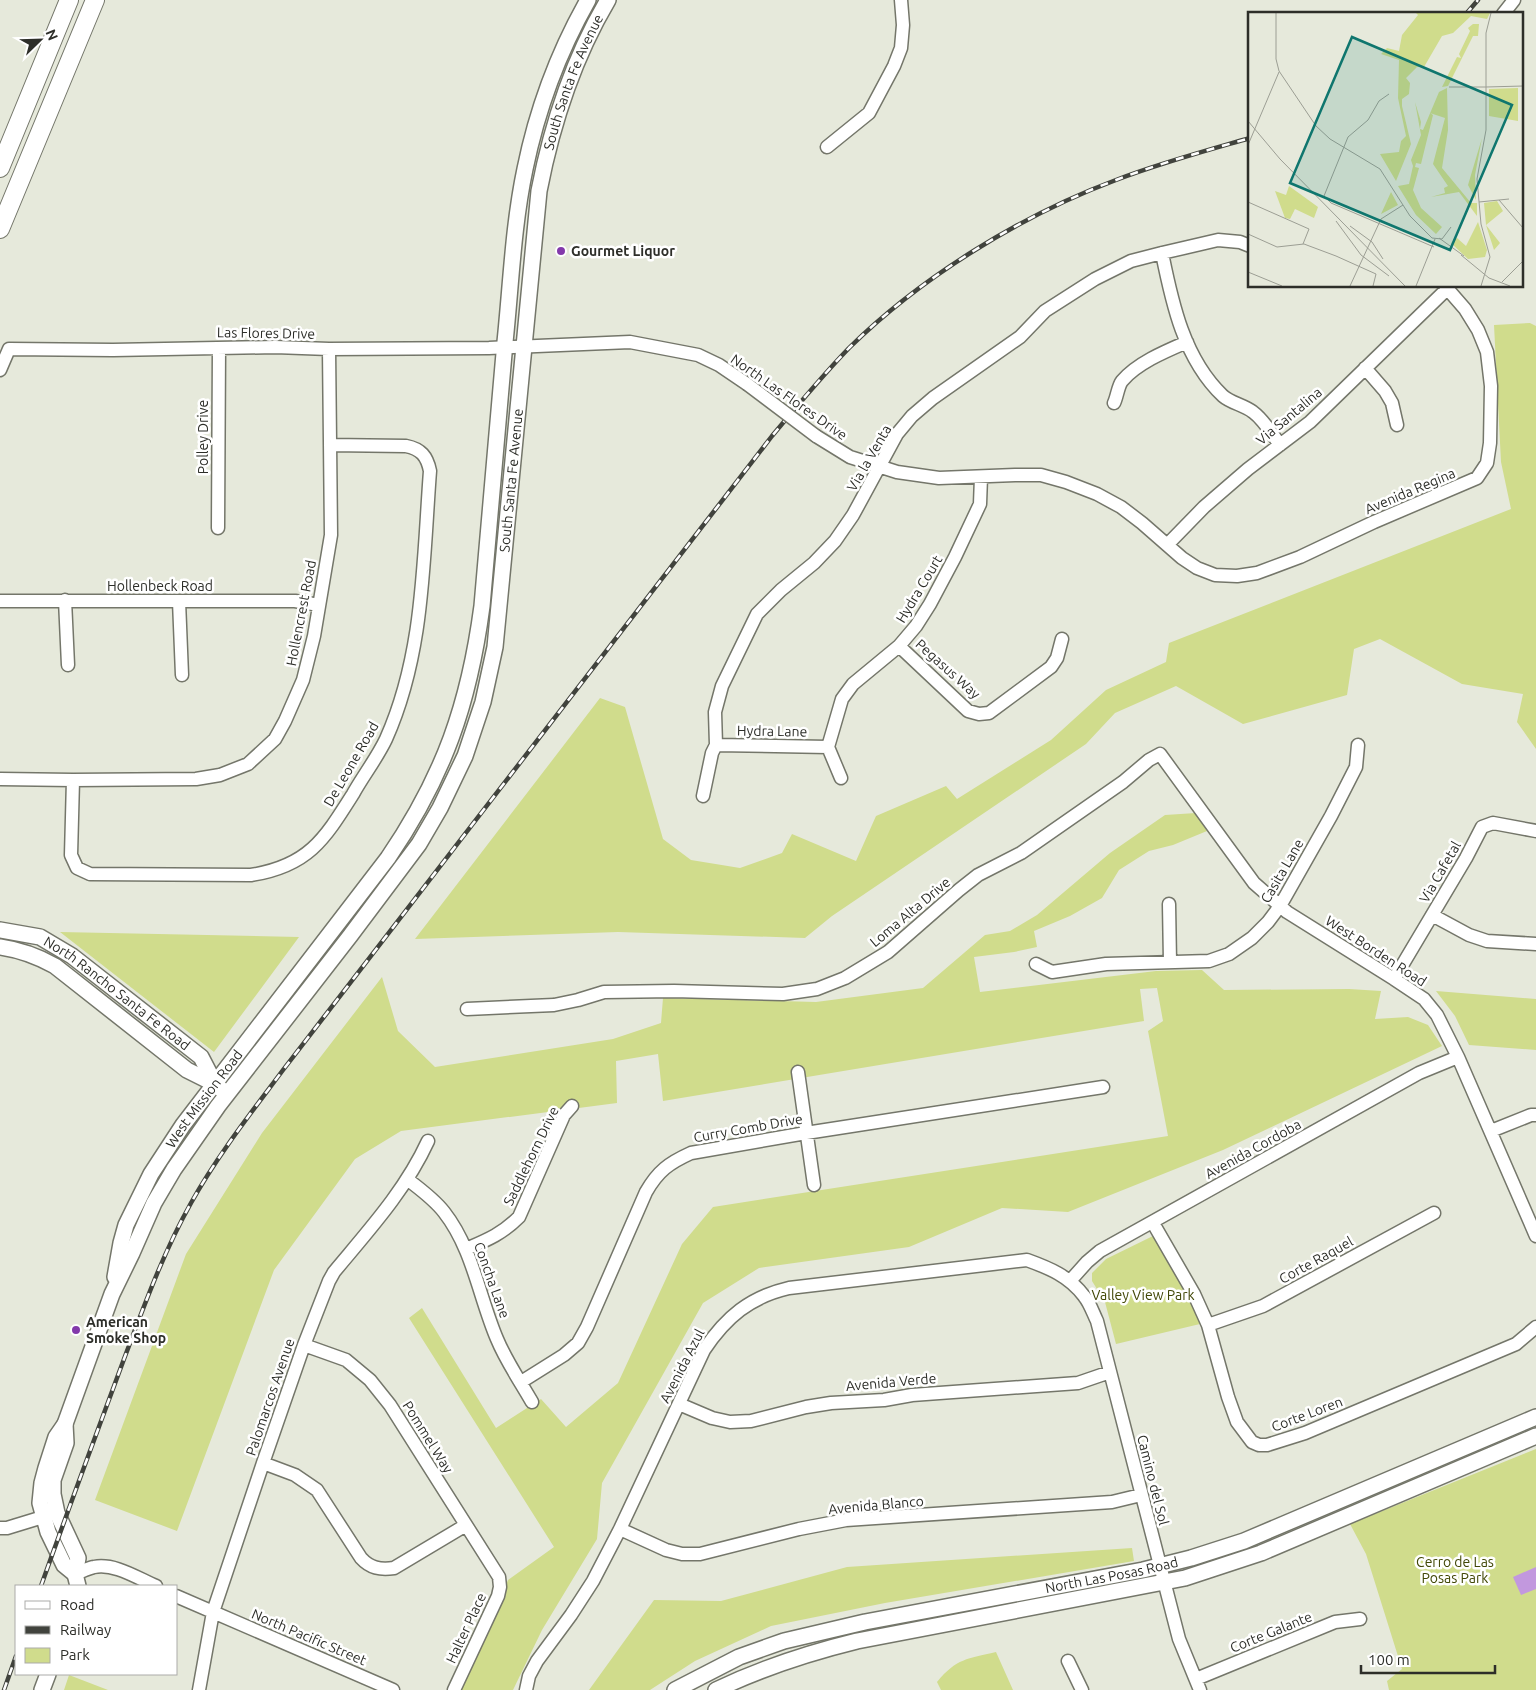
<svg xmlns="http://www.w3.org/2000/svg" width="1536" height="1690" font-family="Ubuntu,sans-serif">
<rect width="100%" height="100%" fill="#e6e9db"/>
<!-- green -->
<path fill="#d0dc8c" d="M1530 323 1536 326V749L1517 722 1523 694 1462 684 1380 639 1354 649 1347 695 1243 724 1176 686 1115 713 1086 744 832 916 805 938 618 932 415 939 600 698 625 707 663 839 691 860 740 868 782 853 792 834 856 861 876 816 946 786 957 799 1051 740 1106 690 1166 662 1169 643 1511 509 1501 462 1494 325Z
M1196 813 1207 831 1173 845 1149 851 1119 870 1102 898 1070 916 1034 931 1037 947 1014 952 974 957 980 992 1156 971 1202 970 1224 990 1349 989 1381 991 1375 1019 1408 1017 1428 1025 1442 1046 1223 1150 1068 1212 1002 1208 909 1247 759 1268 703 1303 602 1483 597 1539 542 1630 513 1690H459L508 1580 554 1547 409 1318 422 1308 496 1428 541 1399 566 1427 618 1383 682 1244 713 1207 1168 1136 1148 1031 1163 1021 1157 988 1140 989 1144 1021 663 1101 658 1054 616 1061 617 1103 401 1131 355 1159 274 1270 177 1531 95 1500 186 1254 262 1133 382 977 398 1031 435 1067 613 1039 661 1023 663 998 816 1002 923 988 985 935 1010 931 1037 915 1110 853 1165 815Z
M60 932 299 937 214 1052Z
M1436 991 1536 999V1050L1469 1045 1455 1016Z
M1155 1235 1196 1312 1200 1324 1116 1344 1105 1302 1092 1281V1273L1106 1259Z
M1536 1449V1690H1389L1387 1681 1402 1669 1366 1554 1350 1524Z
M1132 1548 1134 1561 885 1603 771 1626 695 1661 650 1690H589L654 1600 721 1601 847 1567Z
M996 1652 1013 1690H941L937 1682C957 1658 967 1659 996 1652Z
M69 1675 108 1690H64Z"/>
<!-- water -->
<path fill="#c298de" d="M1536 1567V1589L1521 1595 1513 1577Z"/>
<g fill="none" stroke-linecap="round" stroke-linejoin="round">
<defs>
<path id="minor" d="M1503 14 1514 0
M827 147 869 113 894 66 901 48 903 25 901 0
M1162 253C1172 303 1184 359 1223 396 1231 403 1244 405 1253 412 1264 420 1272 434 1280 445
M1365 368 1385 391 1392 403 1397 425
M0 370 9 349 113 350 275 347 329 349 489 348 630 342 698 355 719 365 747 384
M1114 403C1117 397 1118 386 1122 381 1137 363 1166 351 1187 342
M816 436 850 457 897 472 939 478 1015 475H1041L1066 482 1097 494 1121 507 1142 523 1182 558 1197 568 1215 575 1237 576 1257 573 1300 557 1374 522 1477 478 1487 463 1490 443 1491 386 1487 352 1478 330 1465 309 1445 286
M218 528 219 348
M1167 545 1204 507 1248 469 1310 422 1447 289
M65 600 68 665
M0 601H295L319 605
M179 601 182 675
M899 646 968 711 979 714 989 713 1051 667 1057 658 1062 639
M716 745 828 747
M841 778 828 747 842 699 853 684 899 646 916 626 930 604 955 557 980 504 981 477
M0 779 73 780 196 779 220 775 248 764 275 739 285 721 303 680 314 636 331 535 329 349
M73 780 71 855 77 868 90 874 251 875C308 866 324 840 353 794 363 776 377 758 386 739 424 654 423 562 430 471 427 456 421 449 406 446L330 445
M703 796 712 753 716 745 715 712 722 686 757 614 781 590 814 563 835 541 853 515 897 434 912 416 933 398 1020 337 1045 311 1095 279 1131 261 1162 253 1218 240 1240 242 1250 246
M1169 904 1170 962
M1432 915 1469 935 1487 941 1536 944
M1036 964 1052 972 1106 964 1209 961 1229 954 1252 938 1268 922 1280 906 1331 816 1356 767 1358 745
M1394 979 1466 858 1482 827 1493 823 1536 831
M467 1009 554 1005 578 1000 604 992 674 991 783 994 817 989 845 978 888 952 959 890 978 875 1021 853 1123 782 1149 760 1160 754 1254 883 1287 912 1394 979 1424 999 1437 1015 1458 1057 1536 1236
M798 1072 814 1185
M1491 1131 1531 1115H1536
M407 1179C420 1189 434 1199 444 1212 473 1249 479 1297 497 1339 506 1361 520 1381 532 1402
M1153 1223 1194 1294 1208 1325 1228 1397 1237 1422 1252 1442 1259 1445H1267L1305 1433 1516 1344 1536 1327
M466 1249C487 1240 502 1234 519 1217L564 1115 572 1106
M1070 1281 1087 1262 1100 1251 1419 1073 1458 1057
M1208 1325 1263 1306 1434 1213
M304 1345 346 1360 370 1380 390 1405 499 1577 500 1587 498 1596 454 1690
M521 1382 564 1355 578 1343 587 1327 646 1192C658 1171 669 1163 691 1153L806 1133 1103 1087
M679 1404 712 1418 730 1422 751 1421 806 1407 831 1403 884 1400 912 1395 1078 1383 1110 1372
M263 1463 295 1475 317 1490 361 1558C370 1568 380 1570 394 1568L466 1525
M0 1528H7L43 1517
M620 1529 666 1550 682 1554H700L799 1529 846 1520 1112 1502 1141 1495
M75 1574C81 1572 88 1568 94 1567 115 1563 137 1578 156 1586
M176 1596 393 1690
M1068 1661 1082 1690
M1196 1679 1335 1622 1360 1619
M199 1690 213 1612 263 1463 304 1345 329 1281 334 1272C368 1231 405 1191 428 1141
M526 1690 529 1676 537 1661 571 1615 593 1581 620 1529 704 1350C726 1317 750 1297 789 1288L1027 1260C1049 1268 1069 1276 1084 1296 1090 1303 1093 1313 1097 1321L1179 1639 1200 1690"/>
<g id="major">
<path id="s1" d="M0 930 40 937 72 956 201 1057 215 1084"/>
<path d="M0 947C21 950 37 956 55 966L187 1070 215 1084 222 1090"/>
<path id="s2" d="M115 1277 121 1243 126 1225 151 1174 183 1125 388 858C444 776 469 704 482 606 489 518 497 430 505 342 511 285 513 226 525 169 537 110 558 53 588 0"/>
<path d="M65 1424 66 1443 53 1480V1494L57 1513 78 1558 75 1574 78 1586"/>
<path id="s3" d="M75 1574 64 1565 48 1532 40 1503 42 1483 46 1468 56 1437 65 1424 112 1294 132 1253 154 1203 174 1169 218 1106 350 936 419 844 440 808 465 756 483 702 495 647 539 191C552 124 573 59 608 0"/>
<path d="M42 1690 48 1674"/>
<path id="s4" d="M675 1690 739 1657 784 1641 865 1622 1143 1570 1191 1558 1244 1541 1536 1417"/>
<path d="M716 1690C762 1668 808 1653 857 1641L1185 1578 1261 1553 1536 1436"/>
</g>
<path id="highway" d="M0 168 69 0
M0 229 95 0"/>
</defs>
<!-- minor casing -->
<use href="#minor" stroke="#74766a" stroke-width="15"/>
<!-- major casing -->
<use href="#major" stroke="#74766a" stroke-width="18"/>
<!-- highway casing -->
<use href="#highway" stroke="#74766a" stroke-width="20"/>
<!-- minor -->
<use href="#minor" stroke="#fff" stroke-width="12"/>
<!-- major -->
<use href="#major" stroke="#fff" stroke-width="15"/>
<!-- highway -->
<use href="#highway" stroke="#fff" stroke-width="18"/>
<defs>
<path id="rail" d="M1466 14 1478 0
M41 1586C68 1510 96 1435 124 1359 144 1306 163 1253 191 1203 217 1156 251 1113 283 1070L772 436C797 406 822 376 849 348 921 277 1022 215 1116 180 1160 163 1205 151 1250 138
M4 1690 16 1656"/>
</defs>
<!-- rail casing -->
<use href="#rail" stroke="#41433d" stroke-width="4.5"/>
<!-- rail -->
<use href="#rail" stroke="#fff" stroke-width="2.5" stroke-dasharray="8" stroke-linecap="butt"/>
<defs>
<path id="minor-bridge" d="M747 384 816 436"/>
</defs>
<!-- minor-bridge casing -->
<use href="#minor-bridge" stroke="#74766a" stroke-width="15" stroke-linecap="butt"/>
<!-- minor-bridge -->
<use href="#minor-bridge" stroke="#fff" stroke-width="12"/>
</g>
<!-- markers -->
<g fill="#8339ab" stroke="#fff" stroke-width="2">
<circle cx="561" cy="251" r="5"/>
<circle cx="76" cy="1330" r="5"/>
</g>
<g text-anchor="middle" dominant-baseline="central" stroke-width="5" stroke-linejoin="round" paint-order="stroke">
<!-- street labels -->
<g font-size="14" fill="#2d2e29" stroke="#fff">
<text stroke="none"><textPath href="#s3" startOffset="1635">South Santa Fe Avenue</textPath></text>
<text transform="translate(266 333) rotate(1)">Las Flores Drive</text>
<text transform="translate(789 397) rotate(35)">North Las Flores Drive</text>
<text transform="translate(1289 416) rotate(-40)">Via Santalina</text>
<text transform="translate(203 437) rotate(-90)">Polley Drive</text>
<text transform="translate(869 458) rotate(-60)">Via la Venta</text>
<text stroke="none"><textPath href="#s3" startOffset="1230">South Santa Fe Avenue</textPath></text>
<text transform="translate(1410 491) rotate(-23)">Avenida Regina</text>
<text x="160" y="586">Hollenbeck Road</text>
<text transform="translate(919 589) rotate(-59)">Hydra Court</text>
<text transform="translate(301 613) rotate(-79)">Hollencrest Road</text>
<text transform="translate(948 669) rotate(42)">Pegasus Way</text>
<text transform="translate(772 731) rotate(1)">Hydra Lane</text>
<text transform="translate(351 764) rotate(-60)">De Leone Road</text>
<text transform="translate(1282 871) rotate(-60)">Casita Lane</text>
<text transform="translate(1440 872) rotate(-60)">Via Cafetal</text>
<text transform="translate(910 912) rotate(-40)">Loma Alta Drive</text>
<text transform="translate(1376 951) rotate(33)">West Borden Road</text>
<text stroke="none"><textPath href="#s1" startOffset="136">North Rancho Santa Fe Road</textPath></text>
<text stroke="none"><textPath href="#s2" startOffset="202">West Mission Road</textPath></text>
<text transform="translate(748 1128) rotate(-10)">Curry Comb Drive</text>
<text transform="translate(1253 1149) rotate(-29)">Avenida Cordoba</text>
<text transform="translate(531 1156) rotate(-64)">Saddlehorn Drive</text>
<text transform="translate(1316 1260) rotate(-29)">Corte Raquel</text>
<text transform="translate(492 1280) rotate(70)">Concha Lane</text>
<text transform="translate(682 1366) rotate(-63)">Avenida Azul</text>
<text transform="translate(891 1382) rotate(-5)">Avenida Verde</text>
<text transform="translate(270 1397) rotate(-71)">Palomarcos Avenue</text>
<text transform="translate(1307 1414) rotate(-21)">Corte Loren</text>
<text transform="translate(428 1437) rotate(58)">Pommel Way</text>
<text transform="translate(1153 1480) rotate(76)">Camino del Sol</text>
<text transform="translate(876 1505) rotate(-5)">Avenida Blanco</text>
<text stroke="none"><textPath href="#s4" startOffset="454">North Las Posas Road</textPath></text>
<text transform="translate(466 1628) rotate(-65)">Halter Place</text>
<text transform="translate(1271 1632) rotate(-22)">Corte Galante</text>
<text transform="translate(309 1637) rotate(23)">North Pacific Street</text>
</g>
<!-- poi labels -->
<g font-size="14" font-weight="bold" fill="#2d2e29" stroke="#fff" text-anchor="start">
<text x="571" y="251">Gourmet Liquor</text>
<text x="86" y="1322">American<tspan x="86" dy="16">Smoke Shop</tspan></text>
</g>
<!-- park labels -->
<g font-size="14" fill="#414706" stroke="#fff">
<text x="1143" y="1295">Valley View Park</text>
<text x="1455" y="1562">Cerro de Las<tspan x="1455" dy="16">Posas Park</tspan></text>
</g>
</g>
<!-- overview -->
<g transform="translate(1248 12)">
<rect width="275" height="275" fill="#e6e9db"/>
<path d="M168 1H242L239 7 223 4 205 21 194 24 176 55H169L158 66 162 71 161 82 154 87V94L163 132 148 169 132 142 151 140 153 129 158 124 150 86 151 48 133 42 139 36 151 39 154 23 170 3ZM225 12H231L230 24H225L200 74 194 75 209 45 213 46 211 42 222 19 220 16ZM199 76 200 118 194 156 223 191H229V204L211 180 183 185 197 181 196 176 200 174 185 152 197 106 182 101 185 103 173 152 168 151 167 155 171 156 165 178 173 196 194 215 188 222 168 203 150 174 161 172 165 154 163 148 173 123 167 90 173 110 172 117 175 118 191 80ZM270 76V109L241 104V77ZM234 126 227 163 228 188 220 173ZM41 174 70 195 66 206 47 197 42 207 37 206 27 179 38 183ZM143 180 150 193 133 202ZM249 189 255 199 238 213 252 231 246 238 238 213 236 191ZM230 210 239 238 237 245 220 247 203 231 209 226 218 234Z" fill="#d0dc8c"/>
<path fill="none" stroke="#9c9e94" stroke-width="1" d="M28 1V47L31 59 68 114 82 127 132 157 162 204 184 226 194 227M201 75H238V21L243 1M141 82 131 89 120 108 100 125 76 184 83 191 186 235M0 109 32 147 157 274M0 133 31 60M251 188 275 216M0 190 61 217 55 232M231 190 261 187M88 209 113 243 141 264M102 214 124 230 135 247M0 222 29 235 56 232 88 244 128 262 125 274M191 226 216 244M194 227 203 215M213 243 241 266 262 274M0 260 34 274M254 270 275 249M102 274 133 207 155 193M168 274 187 227M233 274 242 245 233 212 229 167 238 118V75L275 74"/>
<path fill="#0f766e" fill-opacity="0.15" stroke="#0f766e" stroke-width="2.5" d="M104 25 264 93 202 238 42 171Z"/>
<rect width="275" height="275" fill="none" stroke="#2d2e29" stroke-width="2.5"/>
</g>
<!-- legend -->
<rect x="15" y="1585" width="162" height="90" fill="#ffffff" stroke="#ababa9"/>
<rect x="25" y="1601" width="25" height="8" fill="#ffffff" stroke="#ababa9"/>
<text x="60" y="1610" font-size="15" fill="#2d2e29">Road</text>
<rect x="25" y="1626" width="25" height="8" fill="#41433d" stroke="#ababa9"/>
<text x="60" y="1635" font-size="15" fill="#2d2e29">Railway</text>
<rect x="25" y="1648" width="25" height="15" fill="#d0dc8c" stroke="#ababa9"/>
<text x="60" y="1660" font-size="15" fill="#2d2e29">Park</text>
<!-- north arrow -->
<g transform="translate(40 40) rotate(67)" stroke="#ffffff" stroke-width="4" paint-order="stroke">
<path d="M0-4L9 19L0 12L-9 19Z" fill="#2d2e29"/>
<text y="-8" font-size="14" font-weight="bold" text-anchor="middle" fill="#2d2e29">N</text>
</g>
<!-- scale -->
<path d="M1361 1665v8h134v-8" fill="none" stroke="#2d2e29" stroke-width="2.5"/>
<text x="1368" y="1665" font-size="15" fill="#2d2e29" stroke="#ffffff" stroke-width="4" paint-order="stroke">100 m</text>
</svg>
